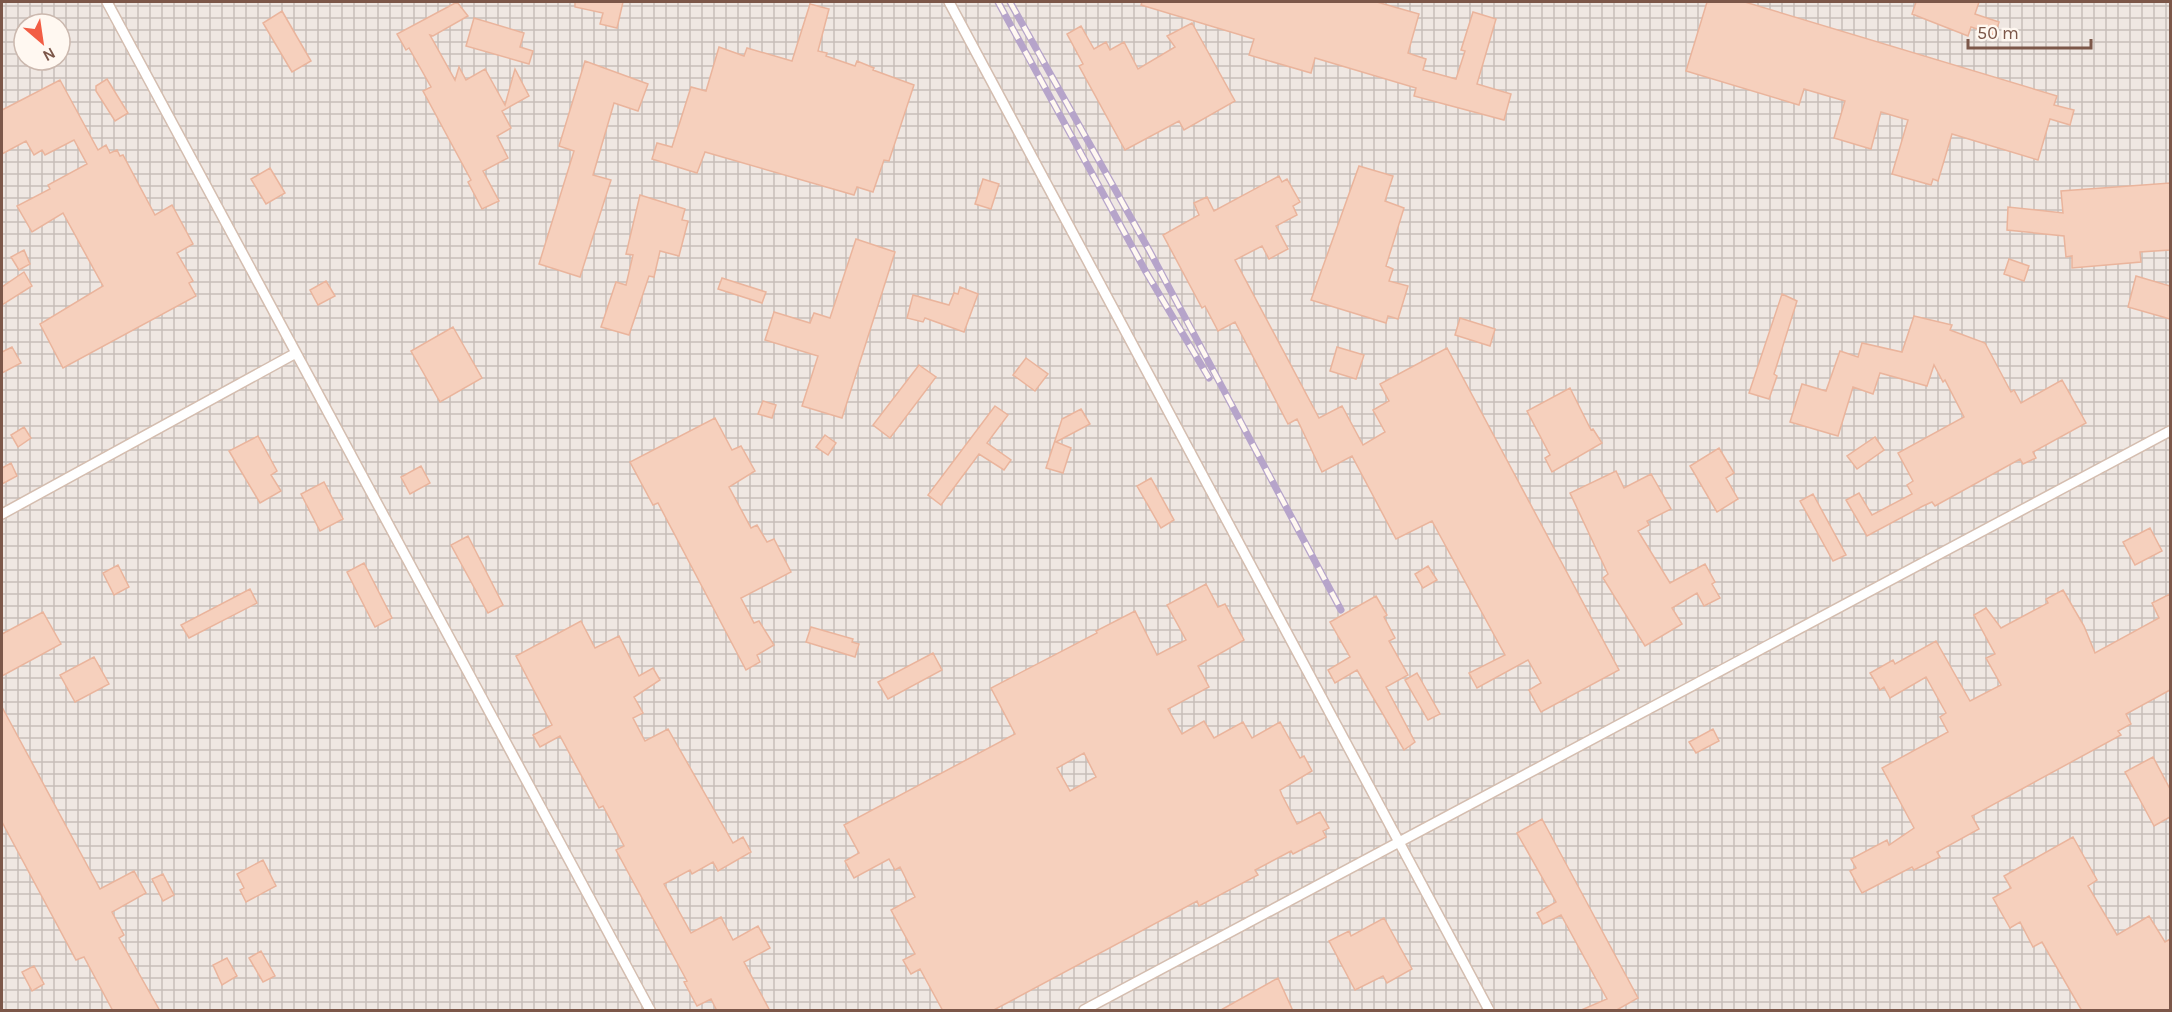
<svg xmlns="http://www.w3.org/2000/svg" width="2172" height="1012" font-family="Karla,sans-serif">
<defs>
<pattern id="industrial-grid" width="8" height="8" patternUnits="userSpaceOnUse" patternTransform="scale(1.5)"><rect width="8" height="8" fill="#efe7e2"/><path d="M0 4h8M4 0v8" fill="none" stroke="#c7beb9"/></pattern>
</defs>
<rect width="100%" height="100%" fill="#fef4e8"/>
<!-- industrial -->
<path fill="url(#industrial-grid)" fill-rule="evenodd" d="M2 2H2170V1010H2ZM24 24H60V60H24Z"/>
<!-- building -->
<path fill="#f6d0bd" stroke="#eab49c" stroke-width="1.5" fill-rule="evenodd" d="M457 2 468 16 433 36 430 35 455 80 459 67 466 80 485 69 505 105 515 69 529 96 502 111 511 128 497 136 508 158 483 171 499 201 482 209 468 182 471 180 423 91 431 87 409 48 406 50 397 34Z
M575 2H623L617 28 600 24 603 13 575 7Z
M1142 2H1377L1419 14 1408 53 1426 59 1423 70 1456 79 1465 51 1461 50 1473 12 1496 19 1477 84 1511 94 1504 120 1414 96 1416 88 1315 58 1311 73 1249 55 1254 39 1141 5Z
M1707 2H1745L2057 96 2054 105 2074 110 2070 125 2050 119 2038 160 1952 134 1938 181 1933 179 1931 185 1892 174 1908 120 1881 112 1871 149 1834 138 1845 101 1804 89 1799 105 1686 71Z
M1916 2H1979L1975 14 1999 22 1995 35 1971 27 1968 36 1912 14Z
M810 4 829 9 818 51 827 53 826 56 855 66 857 61 874 68 873 70 914 85 889 161 884 160 873 192 857 187 854 195 705 152 697 173 652 159 657 143 672 147 691 87 706 91 719 47 744 56 747 48 792 61Z
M282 11 311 61 292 72 263 23Z
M474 18 524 33 520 47 533 51 529 64 466 46Z
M1192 23 1235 101 1184 130 1179 121 1125 150 1079 66 1083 64 1067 34 1081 26 1094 49 1106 42 1110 50 1124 42 1138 69 1175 47 1167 36Z
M585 61 648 84 638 111 614 103 593 175 611 180 580 277 539 264 574 151 559 146Z
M107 79 128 113 115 121 96 91V86Z
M60 80 98 150 106 145 110 153 117 150 120 156 123 155 155 215 172 205 193 244 177 253 193 281 189 283 196 296 63 368 40 324 103 286 63 213 32 232 17 206 50 189 48 185 87 164 74 140 45 155 42 150 34 155 26 141 2 154V110Z
M1359 166 1393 176 1385 201 1404 208 1386 266 1393 269 1389 281 1408 286 1398 319 1388 316 1386 323 1311 300Z
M270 168 285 193 266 204 251 179Z
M1279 176 1282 182 1287 179 1300 202 1293 206 1297 215 1276 226 1288 249 1269 259 1262 246 1235 260 1319 418 1342 406 1363 445 1385 432 1373 410 1389 401 1380 384 1447 348 1619 670 1541 712 1529 690 1541 683 1528 660 1477 688 1469 673 1505 655 1432 521 1396 539 1352 456 1322 472 1297 419 1288 424 1235 322 1218 331 1205 306 1202 308 1163 235 1199 215 1194 203 1207 197 1214 211Z
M983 179 999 184 991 209 975 204Z
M2170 183V250L2140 252 2141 262 2072 268V256L2066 257 2064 236 2007 230 2008 207 2063 213 2061 191Z
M640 195 685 209 682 220 688 221 679 256 660 251 654 277 649 276 629 335 601 327 616 282 626 285 633 255 626 254Z
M856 239 895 252 842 418 802 406 818 356 765 340 774 312 810 323 814 313 830 318Z
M24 250 30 264 19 270 11 257Z
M2009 259 2029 266 2024 281 2004 274Z
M24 272 32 286 2 305V287Z
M2136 276 2170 286V319L2128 307Z
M722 278 766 292 762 303 718 289Z
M326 281 335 296 318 305 310 290Z
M960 287 978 294 964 332 925 318 923 322 907 318 913 295 949 305 954 293 958 294Z
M1782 294 1797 301 1774 374 1777 376 1769 399 1749 393Z
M1914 316 1952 325 1950 330 1985 343 2011 392 2014 390 2021 403 2062 380 2086 423 2033 452 2036 458 2023 464 2020 459 1935 506 1932 502 1923 506 1867 536 1846 500 1859 493 1872 515 1912 494 1907 485 1913 481 1898 453 1964 417 1945 380 1943 382 1934 365 1927 386 1880 373 1873 394 1853 387 1838 436 1790 422 1802 384 1826 391 1840 351 1858 357 1862 343 1902 352Z
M1460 318 1495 329 1490 346 1455 335Z
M453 327 482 378 440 402 411 351Z
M12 347 21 363 2 373V352Z
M1337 347 1364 355 1356 379 1330 371Z
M1026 358 1048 374 1035 391 1013 375Z
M919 365 936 377 890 438 873 425Z
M1570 388 1591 430 1593 429 1602 443 1552 472 1545 458 1550 455 1527 411Z
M763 401 776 405 772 418 758 414Z
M995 406 1008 415 987 443 1011 460 1004 470 979 454 941 505 928 495Z
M1081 409 1090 424 1056 442 1071 448 1063 473 1046 468 1062 419Z
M715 418 732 450 741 446 755 471 729 487 751 528 757 525 767 542 774 539 791 572 741 598 754 623 759 621 774 645 757 655 760 662 746 670 658 503 653 505 630 462Z
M24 427 31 438 18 447 11 435Z
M825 435 836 443 828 455 816 447Z
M258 436 277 471 271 475 281 491 260 503 229 451Z
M1875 437 1884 450 1857 469 1847 456Z
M1719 448 1734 473 1726 478 1738 499 1717 512 1690 466Z
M11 463 17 476 2 484V468Z
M421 466 430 483 410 494 401 477Z
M1616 471 1624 488 1651 474 1671 509 1647 521 1649 525 1638 531 1670 583 1705 564 1715 582 1712 584 1720 598 1704 606 1697 593 1672 608 1682 624 1645 646 1603 578 1608 574 1570 493Z
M1151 478 1174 520 1161 528 1137 486Z
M324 482 343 519 320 531 301 494Z
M1813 494 1846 555 1833 561 1800 501Z
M2150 528 2162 551 2135 565 2123 542Z
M468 536 503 605 488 613 451 545Z
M364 563 392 618 375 627 347 572Z
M118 565 129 587 114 595 103 573Z
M1428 566 1437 580 1423 588 1415 574Z
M1206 584 1218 607 1225 604 1244 640 1198 666 1209 687 1168 709 1182 734 1204 721 1214 738 1243 722 1252 738 1280 722 1300 758 1304 756 1312 771 1280 790 1282 795 1297 824 1320 812 1329 828 1323 831 1326 837 1293 854 1291 851 1255 870 1258 875 1199 906 1197 901 992 1011H943L920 969 911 974 903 960 915 954 891 910 915 897 900 867 895 870 889 859 854 878 845 861 859 853 844 825 1015 734 991 688 1097 633 1096 631 1135 611 1157 655 1186 640 1167 605ZM1084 753 1096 777 1070 791 1057 768Z
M250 589 257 603 189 638 181 625Z
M2063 590 2084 626 2095 653 2159 618 2152 603 2170 594V690L2126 714 2131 724 2118 731 2121 735 1972 816 1979 829 1937 852 1940 857 1914 870 1912 867 1862 893 1850 871 1856 868 1851 859 1887 840 1889 845 1914 828 1882 768 1948 732 1940 717 1946 713 1926 677 1890 698 1884 687 1880 690 1870 673 1893 660 1895 664 1936 641 1970 701 2001 685 1986 658 1995 654 1974 615 1986 608 2001 628 2048 603 2046 599Z
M1376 596 1387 615 1384 617 1395 638 1389 641 1408 675 1386 687 1415 742 1404 750 1357 670 1335 683 1328 670 1350 657 1330 622Z
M43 612 61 644 2 676V634Z
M581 621 595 648 619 636 639 676 653 668 660 680 634 697 643 713 633 718 645 741 668 729 733 843 743 837 751 852 718 871 713 862 692 874 690 870 664 884 691 933 721 917 733 940 758 926 770 948 744 962 770 1011H717L711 999 697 1006 684 982 687 981 616 850 624 846 603 806 599 808 560 736 540 747 533 735 552 725 516 656Z
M811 627 853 639 852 642 859 644 855 657 806 642Z
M933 653 942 670 888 699 878 682Z
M94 657 109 684 75 702 60 675Z
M1417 673 1440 714 1428 720 1405 680Z
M2 707 100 889 134 871 146 893 112 912 124 935 119 938 160 1011H113L84 957 76 960 2 822Z
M1713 729 1719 741 1696 753 1689 742Z
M2153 757 2170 789V817L2154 826 2125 772Z
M1542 819 1638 998 1615 1011H1579L1607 999 1561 915 1543 924 1537 913 1556 902 1517 833Z
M2073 837 2097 880 2088 886 2117 935 2149 916 2165 942 2170 939V1011H2082L2042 942 2033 947 2020 922 2010 928 1993 898 2011 888 2004 876Z
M263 860 276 886 246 902 240 890 244 888 237 874Z
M163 874 174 895 163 901 152 879Z
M1384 918 1412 969 1387 983 1383 976 1355 990 1329 941 1349 931 1351 936Z
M261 951 275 976 263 982 249 958Z
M227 958 237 976 222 985 213 965Z
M34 966 44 984 32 991 22 972Z
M1278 978 1293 1011H1219Z"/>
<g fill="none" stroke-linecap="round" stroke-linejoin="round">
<defs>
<path id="lane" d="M107 2 650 1010
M949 2 1489 1010
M2 514 296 353
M1084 1010 2170 431"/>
</defs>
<!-- lane casing -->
<use href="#lane" stroke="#d4bdaf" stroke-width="12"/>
<!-- lane -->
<use href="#lane" stroke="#fff" stroke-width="9"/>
<defs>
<path id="rail" d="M998 2 1146 272 1209 378
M1010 2 1149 250 1341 610"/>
</defs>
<!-- rail casing -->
<use href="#rail" stroke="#b6a4ca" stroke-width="7"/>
<!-- rail -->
<use href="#rail" stroke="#fff8f1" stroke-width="4.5" stroke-dasharray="14" stroke-linecap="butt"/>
</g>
<!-- border -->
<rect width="2172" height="1012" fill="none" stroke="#7c5749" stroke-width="6"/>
<!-- north arrow -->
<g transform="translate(42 42) rotate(151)"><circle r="28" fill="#fff8f1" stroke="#cbb8ae" stroke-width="1.5"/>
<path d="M0-4.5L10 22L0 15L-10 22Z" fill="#f25d44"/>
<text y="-9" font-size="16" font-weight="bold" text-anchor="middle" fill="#7c5749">N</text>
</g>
<!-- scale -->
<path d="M1968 39v9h123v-9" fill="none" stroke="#7c5749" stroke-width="3"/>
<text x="1977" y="39" font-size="18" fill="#7c5749" stroke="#fff8f1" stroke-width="4.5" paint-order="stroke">50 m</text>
</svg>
